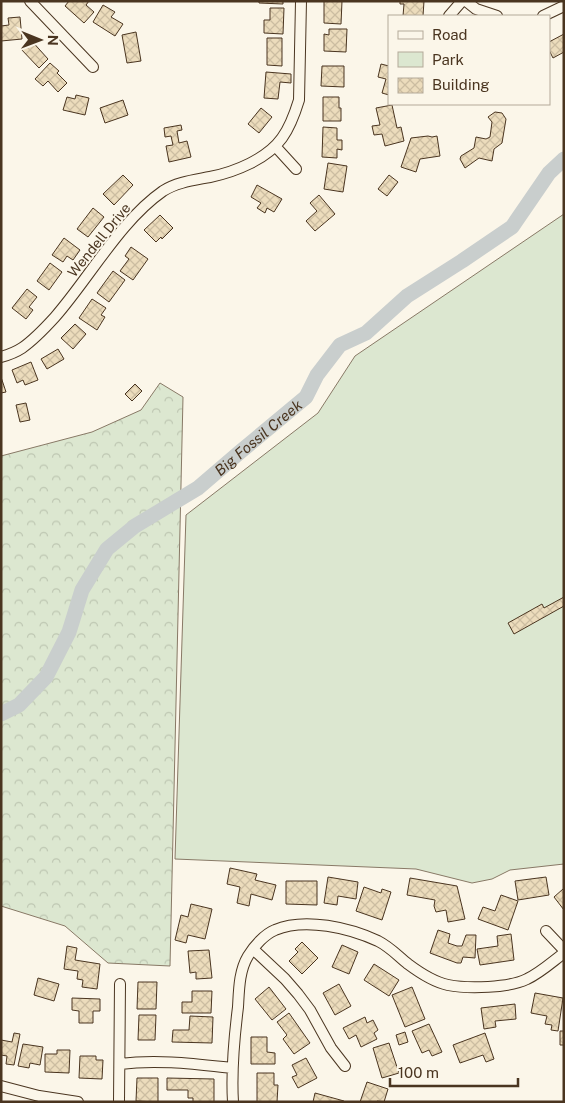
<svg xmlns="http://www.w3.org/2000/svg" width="565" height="1103" font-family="'Public Sans',sans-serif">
<defs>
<pattern id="forest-crowns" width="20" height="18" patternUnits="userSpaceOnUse" patternTransform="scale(1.25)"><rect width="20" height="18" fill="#dce7d0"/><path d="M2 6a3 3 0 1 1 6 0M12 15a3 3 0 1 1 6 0" fill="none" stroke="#bec7b2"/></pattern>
<pattern id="building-cross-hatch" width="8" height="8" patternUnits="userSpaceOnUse" patternTransform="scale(1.25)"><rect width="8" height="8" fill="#ecdcbc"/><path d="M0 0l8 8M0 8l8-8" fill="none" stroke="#ccbda1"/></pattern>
</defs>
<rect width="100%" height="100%" fill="#fbf6e9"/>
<!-- green -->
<path fill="#dce7d0" stroke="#887966" d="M564 214V864L510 870 492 879 472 883 416 869 175 859 186 515 318 413 355 356Z"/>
<!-- forest -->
<path fill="url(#forest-crowns)" stroke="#887966" d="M160 383 183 397 170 966 108 963 65 926 1 906V456L92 432 141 410Z"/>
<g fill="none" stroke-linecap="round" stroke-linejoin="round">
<!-- river -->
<path stroke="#c9cecd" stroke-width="15" id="s1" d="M1 714 19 705 46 677 69 632 82 590 107 549 135 526 198 488 240 452 306 397 317 375 340 345 366 333 407 296 462 261 512 227 549 173 564 159"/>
</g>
<!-- building -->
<path fill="url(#building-cross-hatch)" stroke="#4a3520" d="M69 1H89L86 5 94 12 84 23 65 6Z
M259 1H283V4L259 3Z
M324 1H342L341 24 324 23Z
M400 1H424L423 16H403L404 4H400Z
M103 5 115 12 111 17 123 24 115 36 93 22Z
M270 8H284L283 34 264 33V20H270Z
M20 17 22 39 1 41V26L9 25 8 18Z
M329 29H347L346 52 324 51V34L329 35Z
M136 32 141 61 127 63 122 35Z
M564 34V52L553 58 549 50V42Z
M267 38H282V66L267 65Z
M30 39 48 59 39 68 20 48Z
M50 63 59 71 57 73 67 83 58 92 48 81 43 86 35 79Z
M381 64 389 66V95L382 93 386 79 378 77Z
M322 66H344V87L321 86Z
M266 72 291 74V83L280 82 278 99 264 98Z
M76 95 89 98 85 115 63 110 67 97 75 99Z
M323 97H339V108H341V121H323Z
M123 100 128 115 105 123 100 108Z
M392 105 397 128 401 127 404 141 385 146 382 134 374 135 372 126 380 125 376 108Z
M261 108 272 117 259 133 248 124Z
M495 112 502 113 506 119 502 143 494 149 492 161 479 158 465 168 460 159 461 156 474 148 476 137 486 139 490 137 492 122 488 117Z
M181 125 182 130 177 131 179 143 187 141 191 157 169 162 166 146 173 145 171 136 165 137 164 128Z
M323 127 337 128V140H342V150L337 149V158L322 157Z
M428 136 432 137 437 136 440 156 420 159 416 172 401 167 411 138Z
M328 163 347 166 343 192 324 189Z
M123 175 133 185 114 205 103 194Z
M389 175 398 182 387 196 378 189Z
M257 185 282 199 274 212 267 208 265 213 257 208 261 203 251 197Z
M319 195 335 214 315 231 306 221 317 211 310 203Z
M93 208 104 217 88 237 77 229Z
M160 215 173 228 162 239 161 237 156 242 144 230Z
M64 238 80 250 73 260 67 256 63 262 52 255Z
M131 247 148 259 133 280 120 271 129 259 125 256Z
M50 263 62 272 49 290 37 281Z
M113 271 125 280 109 302 97 293Z
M27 289 37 297 29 307 33 310 26 319 12 308Z
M92 299 106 308 101 315 105 317 97 330 79 318Z
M75 324 86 334 73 349 61 338Z
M58 349 64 359 47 369 41 359Z
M31 362 38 380 25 385 23 380 17 383 12 370Z
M1 377 6 392 1 393Z
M135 384 142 391 132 401 125 394Z
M26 403 30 420 20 422 16 405Z
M564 597V606L514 634 508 623 542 604 544 608Z
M230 868 257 874 255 880 276 885 272 900 251 894 249 906 237 903 240 887 227 884Z
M328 877 358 882 356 899 338 896 337 905 324 903Z
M546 877 549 895 518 900 515 881Z
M410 878 457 886 465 919 448 922 446 910 436 912 434 906 435 900 407 895Z
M286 881H317V905L286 904Z
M364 887 381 893 382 889 391 892 382 920 356 911Z
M563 889 564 890V910L554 897Z
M501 895 518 901 508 930 478 919 483 907 495 911Z
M191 904 212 909 205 939 188 935 186 943 175 940 181 915 188 917Z
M438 930 450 934 448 943 457 946H462L466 935H476L475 958 463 957 461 963H457L430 953Z
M511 934 514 960 480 965 477 949 498 946 497 936Z
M302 942 318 958 302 974 289 961 298 952 295 949Z
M342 945 358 952 349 974 332 967Z
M67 946 77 948 75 960 100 964 97 989 82 987 83 980 77 979 78 971 64 969Z
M209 950 212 978 196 979V972L190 973 188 951Z
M374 964 399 980 389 996 364 980Z
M38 978 59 984 54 1001 34 995Z
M138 982H157L156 1009H137Z
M339 984 351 1006 335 1015 323 993Z
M269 987 286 1009 272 1020 255 999Z
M412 987 425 1019 405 1027 392 995Z
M192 991H212L211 1013H182V1002H192Z
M535 993 563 998 558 1031 551 1030 552 1025 545 1024 547 1016 531 1013Z
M72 998 100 999V1011H93V1023H79V1011L72 1010Z
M515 1004 516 1019 495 1021 496 1027 484 1029 481 1008Z
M289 1013 310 1043 294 1054 283 1039 287 1035 277 1022Z
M139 1015H156L155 1040H138Z
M190 1016 213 1017 212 1043 172 1042 173 1030H189Z
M365 1017 367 1023 373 1020 378 1030 374 1033 377 1039 361 1047 356 1035 349 1039 343 1028Z
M429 1024 442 1052 432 1056 429 1050 422 1053 412 1031Z
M560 1031H564V1045H560Z
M405 1032 408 1042 399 1045 396 1035Z
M14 1033 20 1034 14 1065 6 1064 7 1056 1 1055V1040L12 1042Z
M485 1033 494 1059 486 1062 483 1055 460 1063 453 1045Z
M251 1037H267V1052L275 1053V1064H251Z
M389 1043 399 1073 382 1078 373 1048Z
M23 1044 43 1047 40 1065 30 1063 29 1068 18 1066Z
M57 1050H70L69 1073 45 1072V1054H57Z
M80 1056H96V1060H103L102 1079 79 1078Z
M306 1058 317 1078 298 1088 292 1077 297 1075 292 1065Z
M257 1073H274V1085H278L277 1102H257Z
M137 1078H158V1102L136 1101Z
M167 1078 214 1079V1102H193V1098H188V1090H167Z
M367 1082 388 1089 384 1102 377 1101 376 1102H360Z
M315 1093 344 1101V1102H313Z"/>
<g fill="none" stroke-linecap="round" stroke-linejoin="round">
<defs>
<path id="minor" d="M30 1 93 67
M466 1 476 9 497 16
M449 16 462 1
M543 16 564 6
M275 146 296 169
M1 357C8 355 16 352 22 348 35 339 45 328 55 317 90 277 120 221 163 191 177 182 195 180 210 177 235 172 267 159 282 138 290 127 295 113 299 100L301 1
M546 931 564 950
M253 949 285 979 298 994 310 1010 331 1048 345 1066
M120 1064C157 1059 195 1064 232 1068
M1 1086 39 1096 78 1102
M119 1102 120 984
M233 1102C231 1070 234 1039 238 1007 239 990 239 971 248 956 254 946 265 934 275 930 305 917 350 928 378 941 390 947 398 956 408 964 420 973 434 982 448 985 468 989 509 988 527 979 540 973 552 962 564 953"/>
</defs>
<!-- minor casing -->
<use href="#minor" stroke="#4a3520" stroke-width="12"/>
<!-- minor -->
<use href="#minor" stroke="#fbf6e9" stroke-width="10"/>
</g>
<g text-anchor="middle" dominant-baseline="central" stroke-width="4" stroke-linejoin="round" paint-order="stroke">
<!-- street labels -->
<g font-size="14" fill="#4a3520" stroke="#fbf6e9">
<text transform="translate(99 240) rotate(-51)">Wendell Drive</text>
</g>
<!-- water labels -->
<g font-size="15" font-style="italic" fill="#4a3520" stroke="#fbf6e9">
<text stroke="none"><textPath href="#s1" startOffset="390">Big Fossil Creek</textPath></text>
</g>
</g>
<!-- border -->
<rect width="565" height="1103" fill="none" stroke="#4a3520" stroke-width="5"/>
<!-- legend -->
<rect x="388" y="15" width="162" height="90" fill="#fbf6e9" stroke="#b4a999"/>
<rect x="398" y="31" width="25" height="8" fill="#fbf6e9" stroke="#b4a999"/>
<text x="432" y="40" font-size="15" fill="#4a3520">Road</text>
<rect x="398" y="52" width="25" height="15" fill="#dce7d0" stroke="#b4a999"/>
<text x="432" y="65" font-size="15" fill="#4a3520">Park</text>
<rect x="398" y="78" width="25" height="15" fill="url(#building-cross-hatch)" stroke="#b4a999"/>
<text x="432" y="90" font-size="15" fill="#4a3520">Building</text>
<!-- north arrow -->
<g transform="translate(40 40) rotate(91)" stroke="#fbf6e9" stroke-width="4" paint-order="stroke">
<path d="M0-4L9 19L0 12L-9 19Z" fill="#4a3520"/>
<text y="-8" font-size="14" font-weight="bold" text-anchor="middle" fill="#4a3520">N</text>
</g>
<!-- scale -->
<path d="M390 1078v8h128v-8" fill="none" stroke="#4a3520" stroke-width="2.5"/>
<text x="398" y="1078" font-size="15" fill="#4a3520" stroke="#fbf6e9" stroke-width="4" paint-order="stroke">100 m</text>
</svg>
